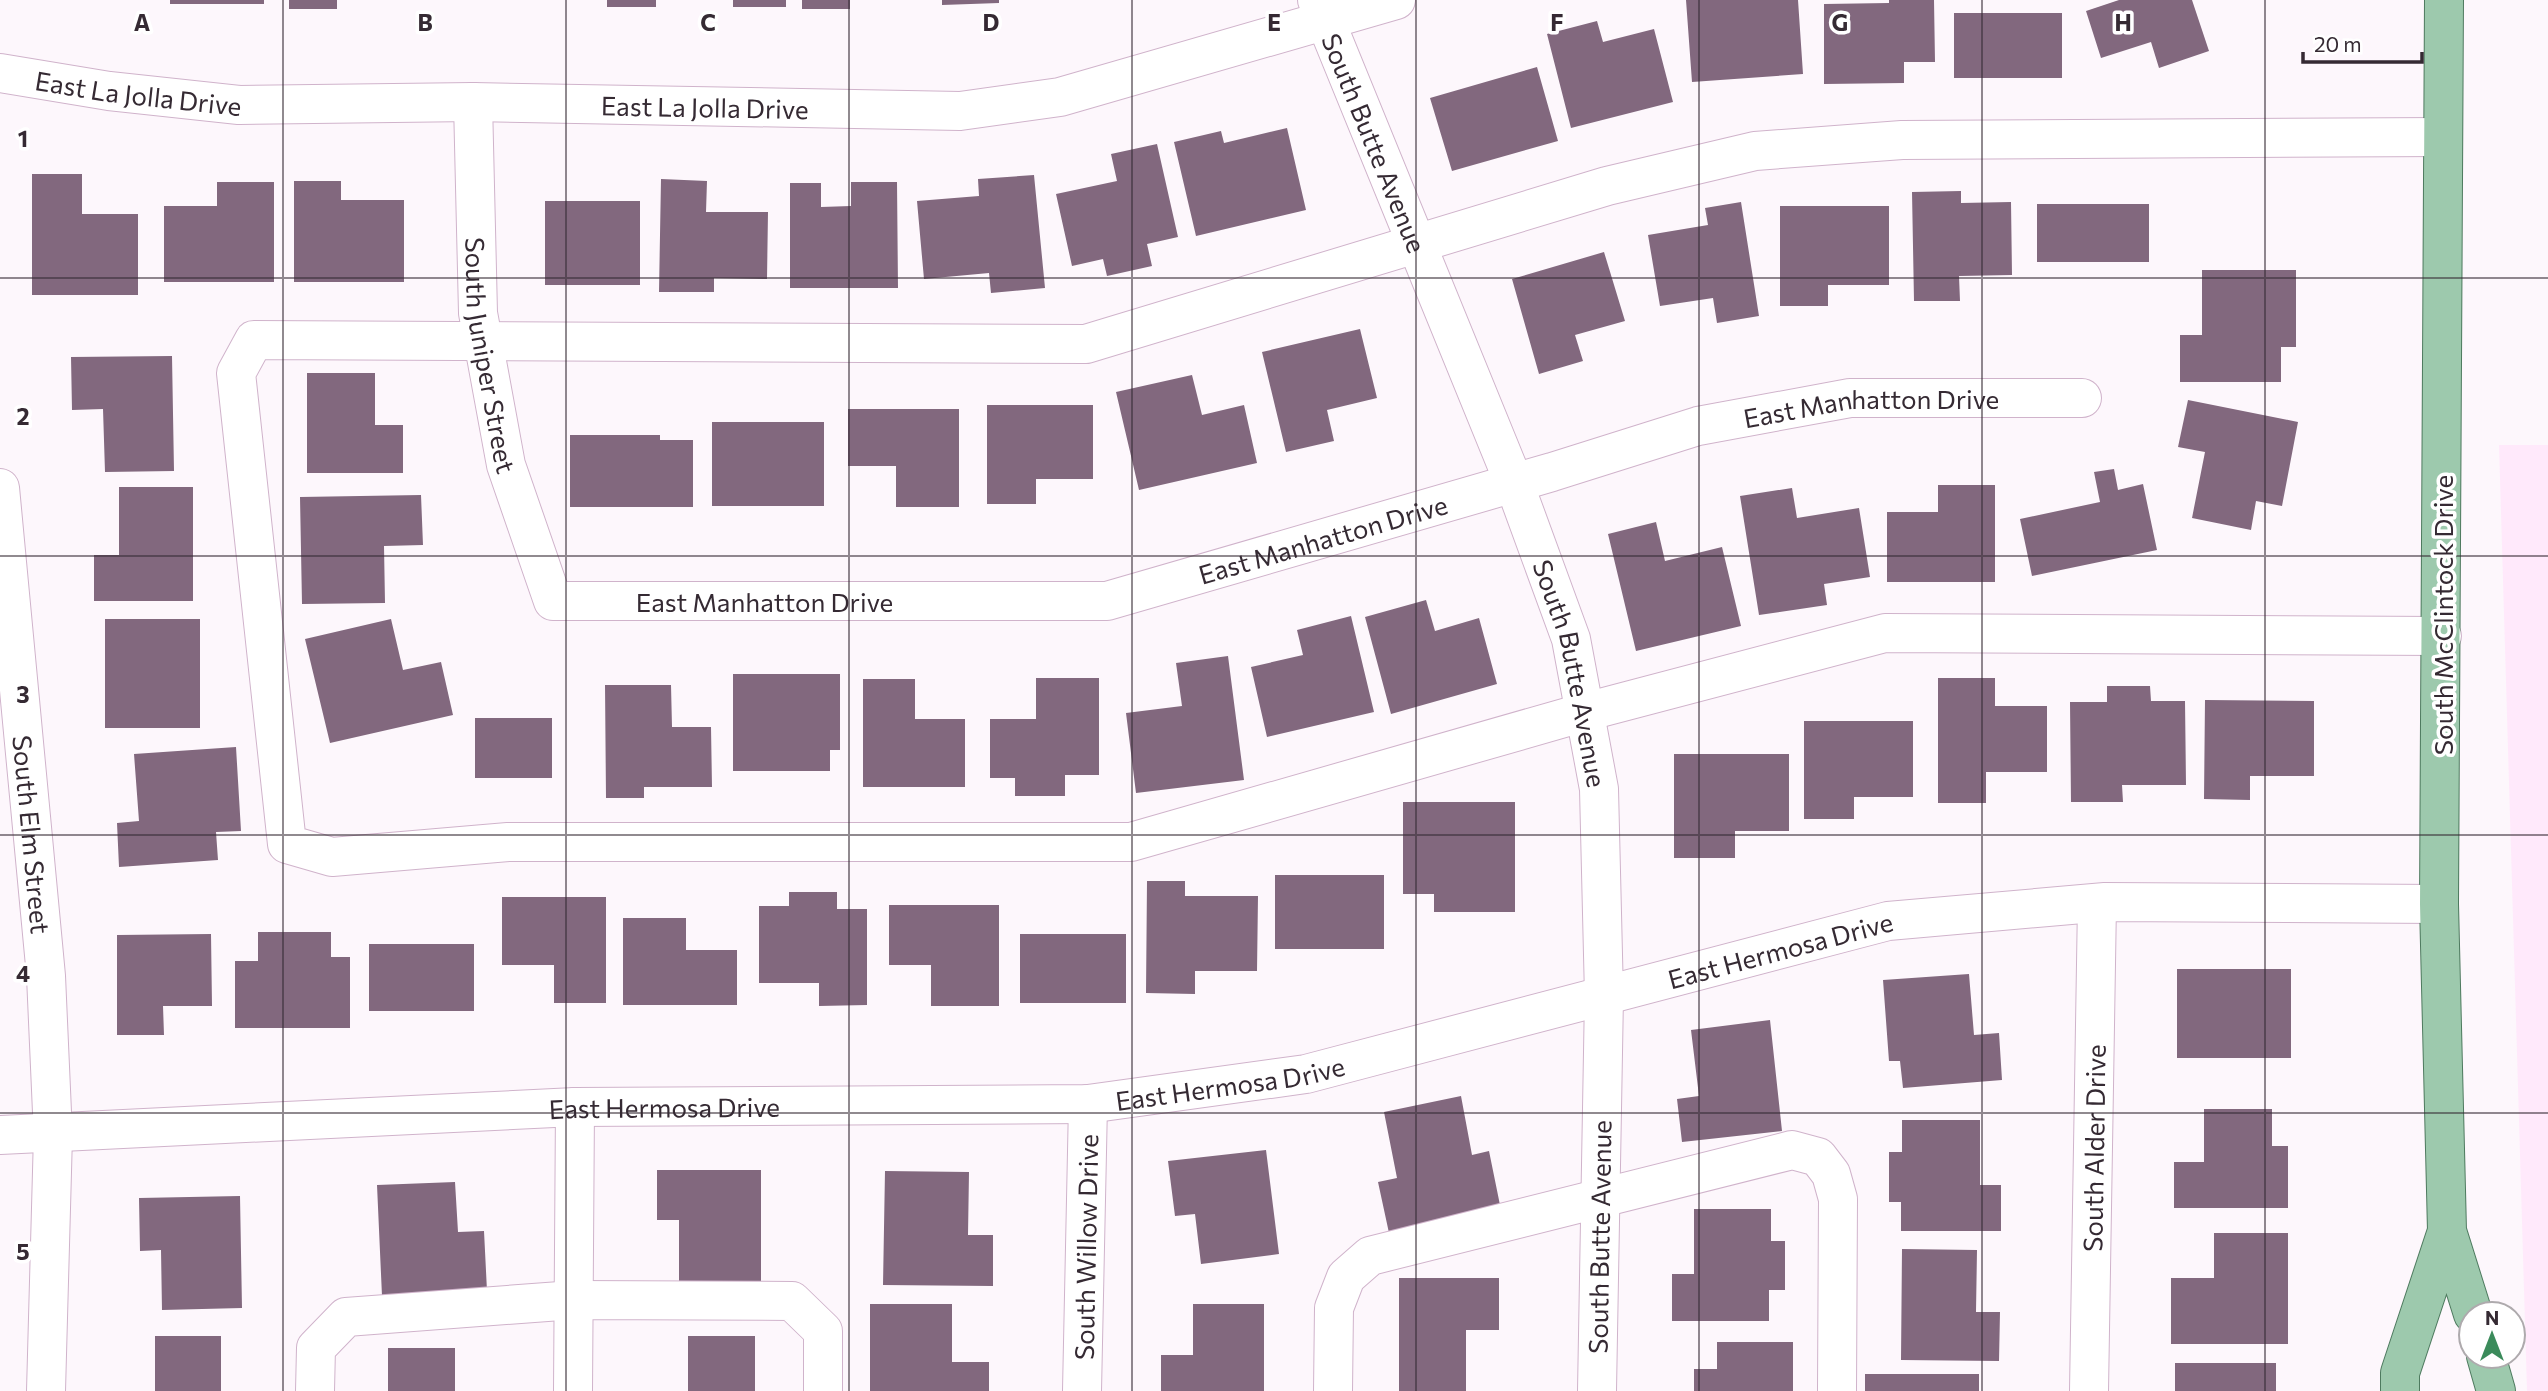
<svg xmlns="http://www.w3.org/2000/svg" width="2548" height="1391" font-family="Commissioner,sans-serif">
<rect width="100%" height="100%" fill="#fdf7fc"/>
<!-- built -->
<path fill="#ffe9fb" d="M2499 445H2548V1391H2527Z"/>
<!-- building -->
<path fill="#82687e" d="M170 0H264V4H170Z
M289 0H337V9H289Z
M607 0H656V7H607Z
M733 0H786V7H733Z
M802 0H850V9H802Z
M942 0H999V3L942 5Z
M1686 0H1798L1803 74 1692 82Z
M1889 0H1934L1935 62H1904V83L1824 84V4L1889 3Z
M2119 0H2192L2209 51 2159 68 2151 42 2101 58 2086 11Z
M1954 13H2062V78H1954Z
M1597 21 1603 42 1654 29 1673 102 1571 128 1547 34Z
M1537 67 1558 141 1452 171 1430 98Z
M1287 128 1306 210 1196 236 1174 142 1221 131 1224 143Z
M1157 144 1178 237 1147 244 1152 266 1107 276 1103 259 1072 266 1056 194 1117 181 1111 154Z
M32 174H82V214H138V295H32Z
M1034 175 1045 288 991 293 989 273 924 279 917 201 979 196 978 179Z
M661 179 707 181 706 212H768L767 279 714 278V292H659Z
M294 181H341V200H404V282H294Z
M217 182H274V282H164V206H217Z
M851 182H897L898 288H790V183H821V207L851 206Z
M1961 191V203L2011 202 2012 275 1959 276 1960 301H1914L1912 192Z
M545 201H640V285H545Z
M1741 202 1759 316 1717 323 1713 298 1660 306 1648 235 1708 225 1705 208Z
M2037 204H2149V262H2037Z
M1780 206H1889V285H1828V306H1780Z
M1604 252 1625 321 1575 335 1583 361 1539 374 1512 279Z
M2202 270H2296V347H2281V382H2180V335H2202Z
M1360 329 1377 398 1327 410 1334 441 1286 452 1262 352Z
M172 356 174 471 105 472 103 409 72 410 71 357Z
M307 373H375V425H403V473H307Z
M1192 375 1202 415 1244 405 1257 463 1139 490 1116 392Z
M2188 400 2298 422 2282 506 2256 501 2251 530 2192 518 2205 452 2178 447Z
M987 405H1093V479H1036V504H987Z
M848 409H959V507H896V466H848Z
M712 422H824V506H712Z
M570 435H660V440H693V507H570Z
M2114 469 2118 490 2143 484 2157 550 2032 576 2020 519 2100 502 2094 472Z
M1938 485H1995V582H1887V512H1938Z
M119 487H193V601H94V555H119Z
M1792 488 1797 518 1859 508 1870 577 1824 584 1827 605 1759 615 1740 496Z
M421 495 423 545 384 546 385 603 302 604 300 497Z
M1656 522 1665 561 1722 547 1741 626 1636 651 1608 534Z
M1426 600 1435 631 1479 618 1497 684 1391 714 1365 617Z
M1351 616 1374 712 1267 737 1251 667 1303 655 1297 630Z
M105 619H200V728H105Z
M391 619 403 670 441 662 453 715 330 743 305 639Z
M1228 656 1244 780 1136 793 1126 713 1182 706 1176 663Z
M733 674H840V750H830V771H733Z
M1036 678H1099V775H1065V796H1015V778H990V719H1036Z
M1938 678H1995V706H2047V772H1986V803H1938Z
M863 679H915V719H965V787H863Z
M605 685H671L672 727H711L712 787H644V798H606Z
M2107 686H2150L2151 701H2185L2186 785H2122L2123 802H2071L2070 702H2107Z
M2205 700 2314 701V776H2250V800L2204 799Z
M475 718H552V778H475Z
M1804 721H1913V797H1854V819H1804Z
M236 747 241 831 216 832 218 860 119 867 117 823 139 821 134 754Z
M1674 754H1789V831H1735V858H1674Z
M1403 802H1515V912H1434V894H1403Z
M1275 875H1384V949H1275Z
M1147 881H1185V896H1258L1257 971H1195V994L1146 993Z
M789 892H837V909H867V1005L819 1006V983H759V906H789Z
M502 897H606V1003H554V965H502Z
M889 905H999V1006H931V965H889Z
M623 918H686V950H737V1005H623Z
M258 932H331V957H350V1028H235V961H258Z
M211 934 212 1006H163L164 1035H117V935Z
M1020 934H1126V1003H1020Z
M369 944H474V1011H369Z
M2177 969H2291V1058H2177Z
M1969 974 1974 1035 1999 1033 2002 1080 1903 1088 1900 1061H1889L1883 980Z
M1770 1020 1782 1131 1682 1142 1677 1099 1699 1096 1691 1030Z
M1461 1096 1472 1155 1489 1151 1501 1210 1389 1233 1378 1182 1397 1178 1384 1112Z
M2204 1109H2272V1146H2288V1208H2174V1162H2204Z
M1902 1120H1980V1185H2001V1231H1901V1202H1889V1152H1902Z
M1266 1150 1279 1254 1201 1264 1195 1214 1175 1216 1168 1161Z
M657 1170H761V1281H679V1220H657Z
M885 1171 969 1172 968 1235H993V1286L883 1285Z
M455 1182 458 1232 484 1231 487 1291 382 1296 377 1185Z
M240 1196 242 1308 162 1310 161 1250 140 1251 139 1198Z
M1694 1209H1771V1241H1785V1290H1769V1321H1672V1274H1694Z
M2214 1233H2288V1344H2171V1278H2214Z
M1902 1249 1977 1250 1976 1312H2000L1999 1361 1901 1360Z
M1399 1278H1499V1330H1466V1391H1399Z
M870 1304H952V1362H989V1391H870Z
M1193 1304H1264V1391H1161V1355H1193Z
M155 1336H221V1391H155Z
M688 1336H755V1391H688Z
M1717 1342H1793V1391H1694V1369H1717Z
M388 1348H455V1391H388Z
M2175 1363H2276V1391H2175Z
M1865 1374H1979V1391H1865Z"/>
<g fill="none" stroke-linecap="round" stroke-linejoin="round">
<defs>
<g id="minor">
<path id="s1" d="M1317 0 1514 483 1571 639 1599 789 1604 996 1597 1391"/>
<path id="s2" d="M0 73 109 91 239 105 473 102 960 111 1060 97 1396 0"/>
<path id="s3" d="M473 102 478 313 506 465 553 601H1107L1552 472 1698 426 1850 398H2082"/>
<path id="s4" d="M0 488 46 976 53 1135 46 1391"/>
<path d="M2442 636 1885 633 1585 712 1131 842H508L332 857 287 844 236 373 254 340 1086 344 1607 186 1755 151 1902 140 2443 137"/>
<path id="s5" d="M0 1135 575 1107 1088 1104 1306 1074 1888 921 2105 902 2439 904"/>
<path d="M315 1391 316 1348 346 1317 574 1300 792 1301 823 1331V1391"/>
<path d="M573 1391 575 1107"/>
<path id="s6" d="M1082 1391 1088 1104"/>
<path d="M1333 1391 1334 1308 1346 1277 1370 1256 1792 1150 1818 1157 1831 1174 1838 1199 1837 1391"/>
<path id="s7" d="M2089 1391 2097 903"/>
</g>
<path id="major" d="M2444 0 2439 904 2447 1231 2473 1314
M2486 1356 2496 1391
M2400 1391V1373L2447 1231"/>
</defs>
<!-- minor casing -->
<use href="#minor" stroke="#d0b3cb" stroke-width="40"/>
<!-- major casing -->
<use href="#major" stroke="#4e7a5f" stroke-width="40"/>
<!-- minor -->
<use href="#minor" stroke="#fff" stroke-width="38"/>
<!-- major -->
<use href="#major" stroke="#9dc9ad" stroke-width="38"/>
</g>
<!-- grid -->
<path fill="none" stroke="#352a33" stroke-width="2" stroke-opacity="0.55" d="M283 0V1391M566 0V1391M849 0V1391M1132 0V1391M1416 0V1391M1699 0V1391M1982 0V1391M2265 0V1391M0 278H2548M0 556H2548M0 835H2548M0 1113H2548"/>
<g text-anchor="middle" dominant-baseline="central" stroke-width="7" stroke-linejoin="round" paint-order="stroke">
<!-- street labels -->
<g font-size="26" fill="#352a33" stroke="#fff">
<text stroke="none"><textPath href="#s2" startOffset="140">East La Jolla Drive</textPath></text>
<text stroke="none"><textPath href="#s2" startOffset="707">East La Jolla Drive</textPath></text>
<text stroke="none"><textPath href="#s1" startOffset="154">South Butte Avenue</textPath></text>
<text stroke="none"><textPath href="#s3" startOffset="254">South Juniper Street</textPath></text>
<text stroke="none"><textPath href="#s3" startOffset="1855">East Manhatton Drive</textPath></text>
<text stroke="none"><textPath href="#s3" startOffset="1288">East Manhatton Drive</textPath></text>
<text stroke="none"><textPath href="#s3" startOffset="721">East Manhatton Drive</textPath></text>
<text transform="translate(2442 615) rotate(-90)">South McClintock Drive</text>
<text stroke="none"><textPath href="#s1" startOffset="721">South Butte Avenue</textPath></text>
<text stroke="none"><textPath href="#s4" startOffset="348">South Elm Street</textPath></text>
<text stroke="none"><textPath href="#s5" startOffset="1799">East Hermosa Drive</textPath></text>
<text stroke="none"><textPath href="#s5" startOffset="1232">East Hermosa Drive</textPath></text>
<text stroke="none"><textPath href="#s5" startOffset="665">East Hermosa Drive</textPath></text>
<text stroke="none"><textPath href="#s7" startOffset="243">South Alder Drive</textPath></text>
<text transform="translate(1599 1237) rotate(-89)">South Butte Avenue</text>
<text stroke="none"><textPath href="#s6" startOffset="144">South Willow Drive</textPath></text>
</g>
</g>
<g font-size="23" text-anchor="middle" font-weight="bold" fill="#352a33" stroke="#fff" stroke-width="7" stroke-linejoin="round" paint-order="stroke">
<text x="142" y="31">A</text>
<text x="425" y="31">B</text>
<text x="708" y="31">C</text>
<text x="991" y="31">D</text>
<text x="1274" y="31">E</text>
<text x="1557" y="31">F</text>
<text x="1840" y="31">G</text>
<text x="2123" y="31">H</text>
<text x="23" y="147">1</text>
<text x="23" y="425">2</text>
<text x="23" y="703">3</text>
<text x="23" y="982">4</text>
<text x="23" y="1260">5</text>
</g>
<!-- north arrow -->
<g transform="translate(2492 1335)"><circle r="33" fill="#ffffff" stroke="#aeaaad" stroke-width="2"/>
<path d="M0-5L12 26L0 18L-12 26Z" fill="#3b8b5b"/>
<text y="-10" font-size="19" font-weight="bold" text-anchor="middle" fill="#352a33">N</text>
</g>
<!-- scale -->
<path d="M2303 52v10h119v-10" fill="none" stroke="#352a33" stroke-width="3.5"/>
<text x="2314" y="52" font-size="21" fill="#352a33" stroke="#ffffff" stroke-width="5" paint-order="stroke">20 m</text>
</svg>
